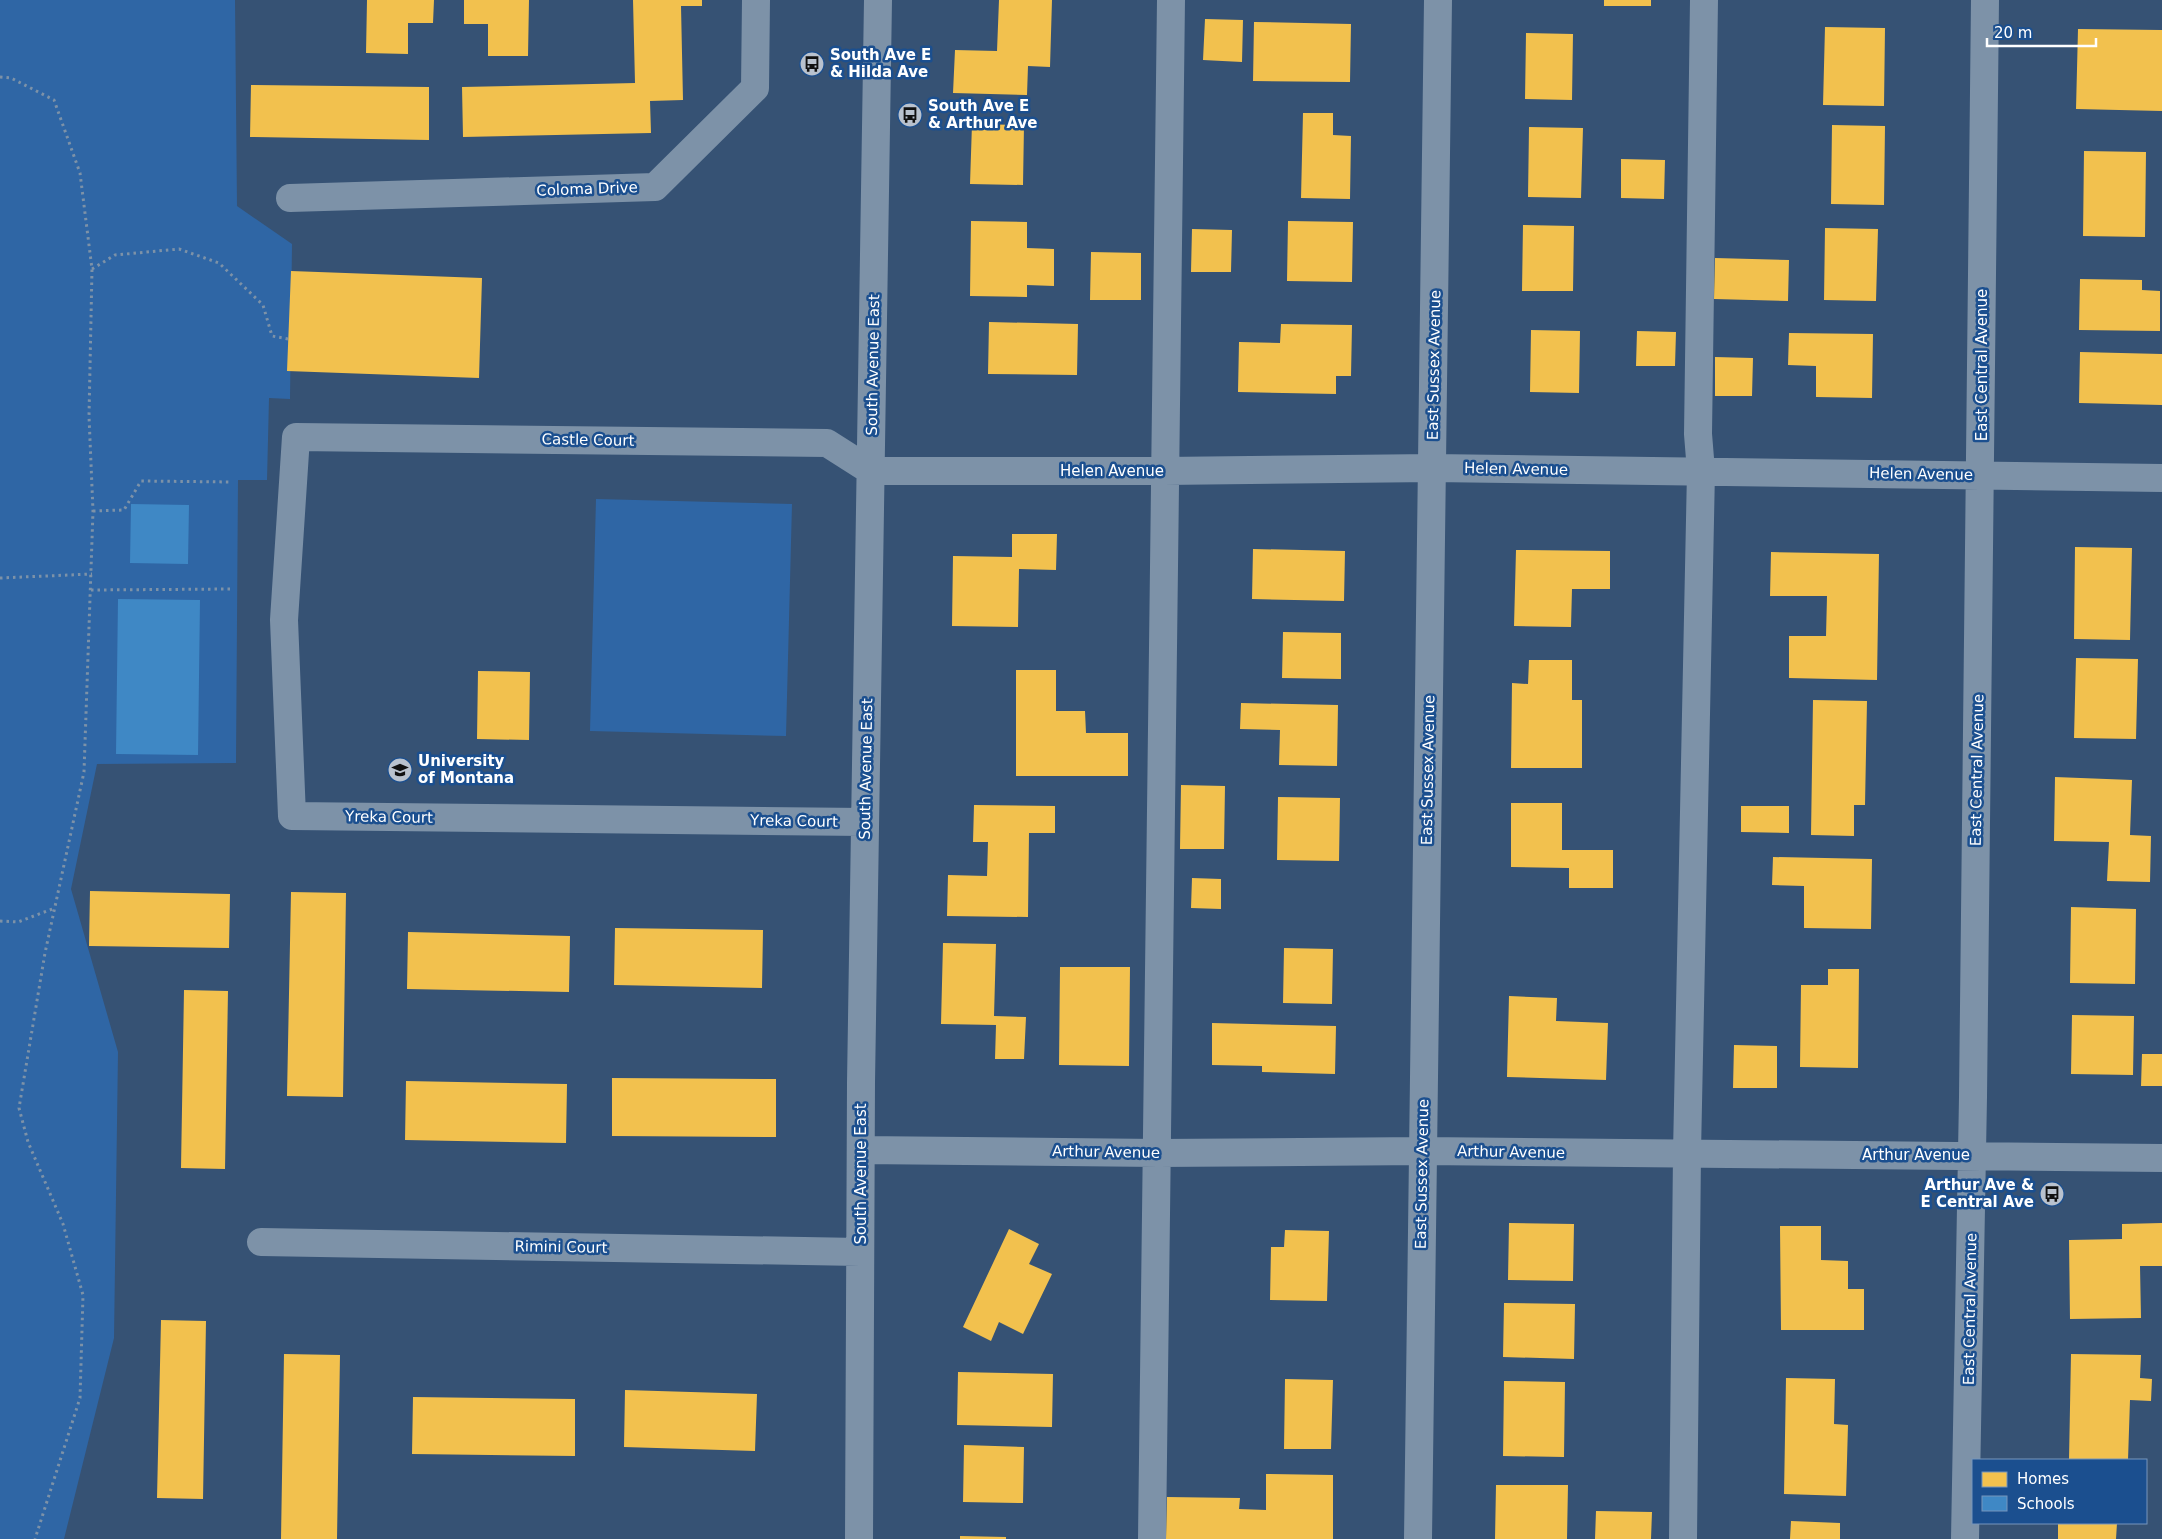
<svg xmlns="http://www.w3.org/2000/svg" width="2162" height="1539" font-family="'DejaVu Sans',sans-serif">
<rect width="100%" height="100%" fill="#365274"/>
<!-- green -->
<path fill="#2f66a5" d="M0 0H235L237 206 292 244 290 399 269 398 267 480H238L236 763 97 764 71 889 118 1052 114 1338 64 1539H0Z
M596 499 792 504 786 736 590 731Z"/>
<!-- homes -->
<path fill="#f2c14e" d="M367 0H434L433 23H408V54L366 53Z
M464 0H529L528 56H488V24H464Z
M633 0H702V6H681L683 100 650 101 651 133 463 137 462 87 635 83Z
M999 0H1052L1050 67 1028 66 1027 95 953 93 955 50 997 51Z
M1604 0H1651V6H1604Z
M1205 19 1243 20 1242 62 1203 60Z
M1254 22 1351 24 1350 82 1253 81Z
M1825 27 1885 28 1884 106 1823 105Z
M2078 29 2162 30V111L2076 109Z
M1526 33 1573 34 1572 100 1525 99Z
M251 85 429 87V140L250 137Z
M1303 113H1333V135L1351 136 1350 199 1301 198Z
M972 124 1024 125 1023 185 970 184Z
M1832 125 1885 126 1884 205 1831 204Z
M1529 127 1583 128 1581 198 1528 197Z
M2084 151 2146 152 2145 237 2083 236Z
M1621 159 1665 160 1664 199 1621 198Z
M971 221 1027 222V248L1054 249V286L1027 285V297L970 296Z
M1288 221 1353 222 1352 282 1287 281Z
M1523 225 1574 226 1573 291H1522Z
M1825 228 1878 229 1876 301 1824 300Z
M1192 229 1232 230 1231 272H1191Z
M1091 252 1141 253V300H1090Z
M1715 258 1789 260 1788 301 1714 299Z
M291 271 482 278 479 378 287 371Z
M2080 279 2142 280V290L2160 291V331L2079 330Z
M989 322 1078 324 1077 375 988 374Z
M1281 324 1352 325 1351 376H1336V394L1238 392 1239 342 1280 343Z
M1531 330 1580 331 1579 393 1530 392Z
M1637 331 1676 332 1675 366H1636Z
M1789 333 1873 334 1872 398 1816 397V366L1788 365Z
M2080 352 2162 354V405L2079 403Z
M1715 357 1753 358 1752 396H1715Z
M1012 534H1057L1056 570 1019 569 1018 627 952 626 953 556 1012 557Z
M2075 547 2132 548 2130 640 2074 639Z
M1253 549 1345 551 1344 601 1252 599Z
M1516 550 1610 551V589H1572L1571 627 1514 626Z
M1771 552 1879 554 1877 680 1789 678V636H1826L1827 596H1770Z
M1283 632 1341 633V679L1282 678Z
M2076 658 2138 659 2136 739 2074 738Z
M1529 660H1572V700H1582V768H1511L1512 683 1528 684Z
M1016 670H1056V711H1085L1086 733H1128V776H1016Z
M478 671 530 672 529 740 477 739Z
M1813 700 1867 701 1865 805H1854V836L1811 835Z
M1241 703 1338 705 1337 766 1279 765 1280 730 1240 729Z
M2055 777 2132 780 2130 835 2151 836 2150 882 2107 881 2109 842 2054 841Z
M1181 785 1225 786 1224 849H1180Z
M1278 797 1340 798 1339 861 1277 860Z
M1511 803H1562V850H1613V888H1569V868L1511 867Z
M974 805 1055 806V833H1029L1028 917 947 916 948 875 987 876 988 842H973Z
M1741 806H1789V833L1741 832Z
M1773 857 1872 859 1871 929 1804 928V886L1772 885Z
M1192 878 1221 879V909L1191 908Z
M90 891 230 894 229 948 89 946Z
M291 892 346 893 343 1097 287 1096Z
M2071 907 2136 909 2135 984 2070 983Z
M615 928 763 930 762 988 614 985Z
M408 932 570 936 569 992 407 989Z
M943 943 996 944 994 1016 1026 1017 1024 1059H995L996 1025 941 1024Z
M1284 948 1333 949 1332 1004 1283 1003Z
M1060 967H1130L1129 1066 1059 1065Z
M1828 969H1859L1858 1068 1800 1067 1801 985H1828Z
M184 990 228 991 225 1169 181 1168Z
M1509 996 1557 998 1556 1021 1608 1023 1606 1080 1507 1077Z
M2072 1015 2134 1016 2133 1075 2071 1074Z
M1212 1023 1336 1026 1335 1074 1262 1072V1066L1212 1065Z
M1734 1045 1777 1046V1088H1733Z
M2142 1054H2162V1086H2141Z
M612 1078 776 1079V1137L612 1136Z
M406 1081 567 1084 566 1143 405 1140Z
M1509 1223 1574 1224 1573 1281 1508 1280Z
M2162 1223V1266H2140L2141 1318 2070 1319 2069 1240 2122 1239V1224Z
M1780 1226H1821V1260L1848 1261V1289H1864V1330H1781Z
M1009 1229 1039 1244 1029 1264 1052 1274 1023 1334 999 1322 991 1341 963 1327Z
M1285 1230 1329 1231 1327 1301 1270 1300 1271 1247H1284Z
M1504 1303 1575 1304 1574 1359 1503 1357Z
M161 1320 206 1321 203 1499 157 1498Z
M284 1354 340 1355 337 1539H281Z
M2071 1354 2141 1355 2140 1378 2152 1379 2151 1401 2130 1400 2128 1460H2069Z
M958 1372 1053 1374 1052 1427 957 1425Z
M1786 1378 1835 1379 1834 1424 1848 1425 1846 1496 1784 1494Z
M1285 1379 1333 1380 1331 1449H1284Z
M1504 1381 1565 1382 1564 1457 1503 1456Z
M625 1390 757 1394 755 1451 624 1447Z
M413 1397 575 1399V1456L412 1454Z
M964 1445 1024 1447 1023 1503 963 1502Z
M1266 1474 1333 1475V1539H1166L1167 1497 1240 1498 1239 1509 1266 1510Z
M1496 1485H1568L1567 1539H1495Z
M1596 1511 1652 1512 1651 1539H1595Z
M1791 1521 1840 1523V1539H1790Z
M2058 1523H2117L2116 1539H2058Z
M960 1536 1006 1537V1539H960Z"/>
<!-- schools -->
<path fill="#3f88c5" d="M131 504 189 505 188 564 130 563Z
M118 599 200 600 198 755 116 754Z"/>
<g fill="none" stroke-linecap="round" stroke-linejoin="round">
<!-- path -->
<path stroke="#7d92a8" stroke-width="3" stroke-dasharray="2.5 4" stroke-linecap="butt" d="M0 77 11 78 54 100 80 173 92 269 89 416 93 511 84 772 45 953 19 1108 28 1142 63 1224 83 1295 80 1398 35 1539
M92 269 115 255 179 249 219 263 263 305 272 336 288 339
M93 511 124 510 141 481 232 482
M0 578 92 574
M91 590 231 589
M0 921 18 922 55 908"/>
<!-- minor -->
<path stroke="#7d92a8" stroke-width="28" d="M290 198 655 187 755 88 756 0
M865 822 292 816 284 620 296 437 827 443 871 471H1164L1433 468 2162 478
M861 1150 1158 1153 1423 1151 2162 1158
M261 1242 860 1252
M859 1539 861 1083 878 0
M1152 1539C1160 1026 1163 513 1171 0
M1418 1539 1438 0
M1683 1539 1687 1153 1701 471 1698 434 1704 0
M1965 1539 1973 1097 1985 0"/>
</g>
<!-- icons -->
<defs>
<symbol id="bus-disc" viewBox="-11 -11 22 22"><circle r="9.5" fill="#b9c2ce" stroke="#1b4f8f"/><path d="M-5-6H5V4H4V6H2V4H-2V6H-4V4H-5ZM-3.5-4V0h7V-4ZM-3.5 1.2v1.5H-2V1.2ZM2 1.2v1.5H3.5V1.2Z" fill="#111"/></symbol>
<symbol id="university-disc" viewBox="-11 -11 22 22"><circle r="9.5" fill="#b9c2ce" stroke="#1b4f8f"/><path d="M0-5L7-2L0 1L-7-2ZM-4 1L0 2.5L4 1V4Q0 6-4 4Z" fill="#111"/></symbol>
</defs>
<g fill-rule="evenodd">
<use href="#bus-disc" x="798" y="50" width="28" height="28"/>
<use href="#bus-disc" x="896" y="101" width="28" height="28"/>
<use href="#university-disc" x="386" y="756" width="28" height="28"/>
<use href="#bus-disc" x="2038" y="1180" width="28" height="28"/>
</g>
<g text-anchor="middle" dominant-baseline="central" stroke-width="5" stroke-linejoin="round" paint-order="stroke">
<!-- poi labels -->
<g font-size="15" font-weight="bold" fill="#fff" stroke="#1b4f8f" text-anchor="start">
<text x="830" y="55">South Ave E<tspan x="830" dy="17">&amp; Hilda Ave</tspan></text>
<text x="928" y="106">South Ave E<tspan x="928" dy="17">&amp; Arthur Ave</tspan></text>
<text x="418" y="761">University<tspan x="418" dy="17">of Montana</tspan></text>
<text x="2034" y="1185" text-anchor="end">Arthur Ave &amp;<tspan x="2034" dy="17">E Central Ave</tspan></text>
</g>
<!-- street labels -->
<g font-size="15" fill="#fff" stroke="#1b4f8f">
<text transform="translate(587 189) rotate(-2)">Coloma Drive</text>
<text transform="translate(873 365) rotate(-89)">South Avenue East</text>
<text transform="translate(1434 365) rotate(-89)">East Sussex Avenue</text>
<text transform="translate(1982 365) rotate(-90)">East Central Avenue</text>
<text transform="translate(588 440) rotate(1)">Castle Court</text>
<text transform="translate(1516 469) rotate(1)">Helen Avenue</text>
<text x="1112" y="471">Helen Avenue</text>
<text transform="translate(1921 474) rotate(1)">Helen Avenue</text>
<text transform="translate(866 769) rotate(-89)">South Avenue East</text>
<text transform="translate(1428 770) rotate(-89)">East Sussex Avenue</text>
<text transform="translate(1977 770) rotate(-89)">East Central Avenue</text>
<text transform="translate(389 817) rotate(1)">Yreka Court</text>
<text transform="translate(794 821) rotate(1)">Yreka Court</text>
<text transform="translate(1106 1152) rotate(1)">Arthur Avenue</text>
<text transform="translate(1511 1152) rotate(1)">Arthur Avenue</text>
<text x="1916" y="1155">Arthur Avenue</text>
<text transform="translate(861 1174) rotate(-90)">South Avenue East</text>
<text transform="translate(1422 1174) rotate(-89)">East Sussex Avenue</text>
<text transform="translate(561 1247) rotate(1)">Rimini Court</text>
<text transform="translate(1970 1309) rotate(-89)">East Central Avenue</text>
</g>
</g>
<!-- legend -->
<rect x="1972" y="1459" width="175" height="65" fill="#1b4f8f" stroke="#7695bc"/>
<rect x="1982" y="1472" width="25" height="15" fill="#f2c14e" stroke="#7695bc"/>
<text x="2017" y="1484" font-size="15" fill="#ffffff">Homes</text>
<rect x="1982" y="1496" width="25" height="15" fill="#3f88c5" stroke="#7695bc"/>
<text x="2017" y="1509" font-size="15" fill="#ffffff">Schools</text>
<!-- scale -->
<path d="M1987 38v8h109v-8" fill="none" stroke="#ffffff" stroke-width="2.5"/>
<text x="1994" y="38" font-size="15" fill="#ffffff" stroke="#1b4f8f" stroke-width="4" paint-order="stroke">20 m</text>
</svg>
